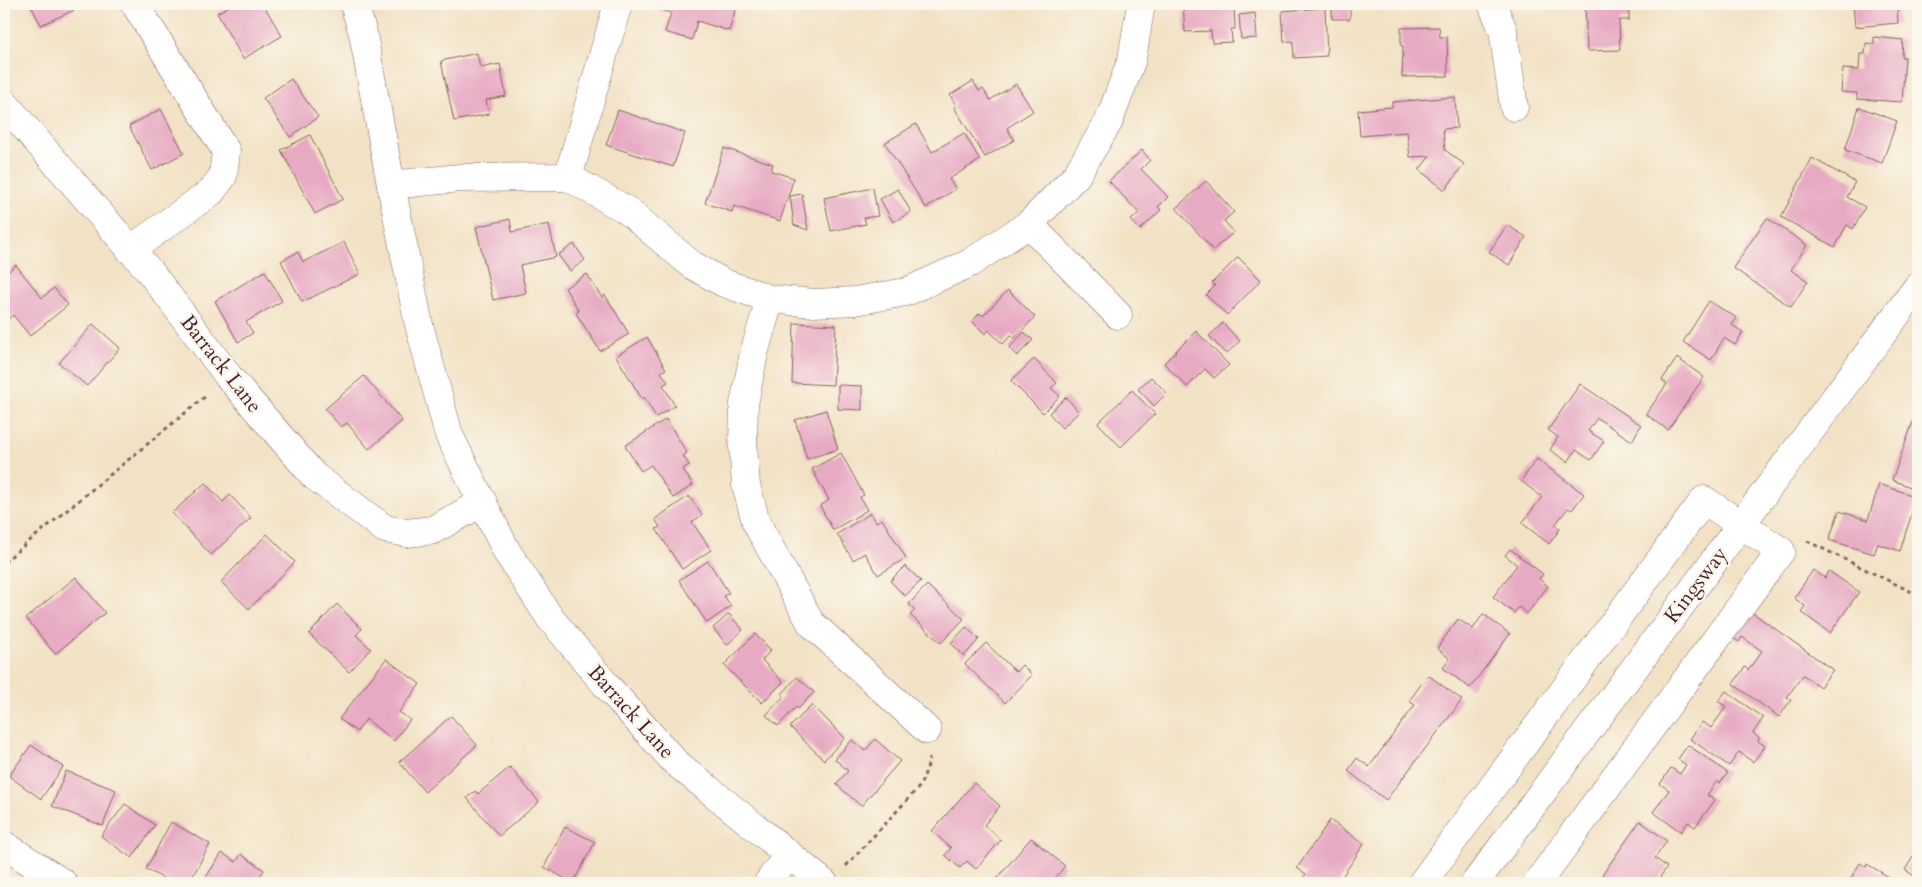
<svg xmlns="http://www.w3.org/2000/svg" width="1922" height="887" font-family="Cardo,serif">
<rect width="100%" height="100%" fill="#fbf7ec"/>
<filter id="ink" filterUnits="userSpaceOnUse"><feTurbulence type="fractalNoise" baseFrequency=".02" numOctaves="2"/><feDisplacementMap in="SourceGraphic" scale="10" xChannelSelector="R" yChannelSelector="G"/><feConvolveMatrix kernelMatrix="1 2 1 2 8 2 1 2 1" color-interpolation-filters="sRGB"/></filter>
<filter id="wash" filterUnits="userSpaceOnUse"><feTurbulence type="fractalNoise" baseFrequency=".0096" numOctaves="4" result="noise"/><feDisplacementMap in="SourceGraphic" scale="20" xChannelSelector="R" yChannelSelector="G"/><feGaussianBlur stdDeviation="1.12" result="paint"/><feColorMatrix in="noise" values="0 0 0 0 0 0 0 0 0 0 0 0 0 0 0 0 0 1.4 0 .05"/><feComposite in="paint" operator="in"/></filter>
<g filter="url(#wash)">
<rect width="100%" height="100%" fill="#f2e2c5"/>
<g id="blocks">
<!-- building -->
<path fill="#e7aac3" d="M30 4H71L74 10 41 25Z
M233 4H263L282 36 243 59 217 13Z
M660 4H737L729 31 697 21 692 40 665 32 671 13 658 9Z
M1183 4H1234L1235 29H1231L1232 42 1212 43 1211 31 1185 32Z
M1332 4H1350V19H1332Z
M1585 4H1629V20H1619L1620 50 1587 51Z
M1853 4H1897L1898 23 1855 27Z
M1325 8 1327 56 1294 58 1293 41 1284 42 1282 11Z
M1255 13 1257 38 1241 39 1239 15Z
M1439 27 1440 37H1447L1448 76 1402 77 1403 46H1401V28Z
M1874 37 1903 40 1902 57H1905L1902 102 1857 99V93L1841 92 1843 69 1859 70 1860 54H1865L1866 43 1874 44Z
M477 53 480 68 500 64 506 96 486 100 489 114 454 121 441 61Z
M291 79 318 117 290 137 263 98Z
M973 81 979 91 983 89 990 100 1016 84 1033 111 1007 128 1014 140 985 157 954 107 956 105 950 95Z
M1455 97 1457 128 1443 129 1445 150 1464 164 1445 190 1419 170 1430 156 1410 157 1407 132 1360 136 1358 110 1392 107V102Z
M1859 107 1897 121 1882 163 1845 150Z
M161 109 184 153 152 170 129 126Z
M618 110 685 133 673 167 606 145Z
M916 124 932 152 964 133 980 160 949 179 956 189 926 208 885 143Z
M310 135 343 199 315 214 281 150Z
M724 148 773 164 771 171 794 178 780 221 734 206 732 212 705 203Z
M1142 150 1150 160 1141 169 1168 197 1158 207 1161 210 1140 230 1131 220 1139 213 1109 181Z
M1812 158 1855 182 1847 197 1865 207 1853 229 1847 225 1835 247 1781 217Z
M1206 181 1234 212 1224 221 1234 232 1213 250 1176 208Z
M873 188 878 216 864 218 866 224 831 231 824 198Z
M898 189 911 212 893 222 880 199Z
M802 194 808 230 794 225 790 196Z
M1767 218 1807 245 1791 270 1808 281 1791 307 1733 268Z
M510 219 512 232 549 224 556 257 520 265 526 293 493 300 476 227Z
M1507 225 1526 237 1509 265 1489 252Z
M344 242 360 274 302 302 281 261 298 252 303 262Z
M574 244 585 260 570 271 558 255Z
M1238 257 1261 280 1227 315 1206 295 1215 286 1212 283Z
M16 265 42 298 54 288 68 305 30 336 13 315 4 323V275Z
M265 271 282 301 246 322 253 333 238 342 215 301Z
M587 274 602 298 605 295 629 334 600 351 576 313 579 311 565 288Z
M1008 290 1035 317 1014 339 1011 335 1003 344 988 330 985 334 972 321 980 313 983 316Z
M1709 301 1737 318 1732 325 1743 332 1735 345 1724 338 1711 360 1683 342Z
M794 323 836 325 833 385 792 383Z
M1223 323 1240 341 1226 354 1209 336Z
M93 324 120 348 87 386 59 363Z
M1196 331 1229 365 1214 378 1205 369 1187 387 1164 363Z
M1024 332 1033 340 1017 356 1009 348Z
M647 337 666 369 661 372 668 382 663 385 675 406 656 417 644 397 642 399 616 356Z
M1677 358 1704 377 1668 430 1646 414 1667 384 1662 380Z
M1034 359 1057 383 1051 388 1060 396 1043 413 1011 381Z
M364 376 402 421 369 449 347 423 341 427 325 409Z
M1151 377 1167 393 1154 406 1138 389Z
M1580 384 1641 425 1632 441 1597 418 1588 431 1604 441 1591 460 1576 450 1568 462 1550 450 1558 437 1548 430Z
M838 385 862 386V410L838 409Z
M1132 390 1155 414 1121 447 1098 423Z
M1066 397 1079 412 1062 428 1049 413Z
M1918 408V490L1892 480Z
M826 410 838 449 807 459 795 420Z
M666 419 687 453 683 456 689 465 683 469 693 485 673 498 651 465 641 471 625 446Z
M841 453 864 495 860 497 867 510 833 530 820 506 829 500 812 469Z
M1537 459 1584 494 1572 510 1568 508 1555 525 1560 529 1549 544 1522 523 1542 497 1521 481Z
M205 483 223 502 230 495 251 518 211 555 172 513Z
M1879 484 1917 497 1900 551 1878 544 1874 554 1829 540 1839 511 1868 520Z
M689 496 702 515 692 522 711 550 682 569 656 529 660 527 655 519Z
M871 513 876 522 882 519 906 558 878 575 865 553 853 560 837 534Z
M267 534 295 562 249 609 221 582Z
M1510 549 1543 574 1539 579 1548 586 1527 614 1519 607 1514 613 1493 597 1517 565 1505 555Z
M708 561 729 593 724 596 731 606 707 623 679 580Z
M905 566 921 581 905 596 890 581Z
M1813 570 1825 578 1829 571 1859 592 1830 633 1801 612 1805 606 1794 598Z
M76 577 105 613 55 654 26 618Z
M927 585 964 619 941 643 910 615 915 610 909 604Z
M337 604 362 629 356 635 371 649 349 672 309 634Z
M1743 606 1833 670 1820 687 1803 675 1787 697 1791 700 1779 717 1733 684 1745 667 1748 670 1762 651 1742 637 1739 642 1725 632Z
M729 614 743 630 727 645 713 628Z
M1483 614 1510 634 1470 688 1443 668 1450 659 1437 648 1458 619 1473 629Z
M966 627 979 639 964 656 951 643Z
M755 634 771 650 762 660 783 682 762 703 724 665Z
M986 643 1016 672 1022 665 1032 675 1005 703 965 664Z
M386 659 420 684 399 712 410 720 394 741 366 719 357 732 339 719Z
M1428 675 1462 700 1386 800 1348 771 1357 758 1369 767 1415 705 1409 701Z
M797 677 814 692 798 709 796 707 778 726 766 715 784 696 782 694Z
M1726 691 1763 718 1753 733 1759 738 1758 741 1765 746 1753 762 1739 752 1729 766 1690 739 1702 722 1711 728 1726 707 1718 701Z
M812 705 845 738 824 760 790 727Z
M451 716 477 745 425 792 399 762Z
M875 739 900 761 861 806 836 784 848 771 835 759 852 740 865 751Z
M31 745 63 767 41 799 9 776Z
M1688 745 1728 773 1720 783 1717 781 1707 795 1715 800 1695 827 1688 822 1681 832 1653 812 1669 790 1660 784 1671 768 1680 774 1686 765 1678 759Z
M510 767 539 802 499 836 467 798 475 791 478 794Z
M66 771 116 790 103 826 52 806Z
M974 783 1000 806 984 825 1001 840 976 869 967 861 960 868 945 855 951 848 932 831Z
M125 804 155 825 132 858 101 836Z
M1330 820 1364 844 1338 883H1319L1317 882 1308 883 1302 879 1306 874 1297 868Z
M1640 821 1667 841 1655 858 1667 867 1656 883H1641L1639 881 1637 883H1613L1602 875Z
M171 822 210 844 189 883H172L146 869Z
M565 827 595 842 573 883 544 867Z
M1031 838 1065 866 1051 883H1023L1018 879 1015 883H997L995 881Z
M1918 849V878L1905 870Z
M222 853 236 862 241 854 264 870 256 883H202Z
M1860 863 1866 867 1867 864 1899 883H1848Z"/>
</g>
</g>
<g filter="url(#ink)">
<use href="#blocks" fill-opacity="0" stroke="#856361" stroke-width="1"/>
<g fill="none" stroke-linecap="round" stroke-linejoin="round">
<defs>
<path id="minor" d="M1492 4 1503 30 1514 107
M4 103 151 273 229 377 314 476 385 529 407 533 433 530 483 502
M568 177 618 4
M391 185 460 178 568 177 628 211 692 265 724 283 770 299 814 303 855 301 906 292 970 263 1029 224 1076 176 1109 121 1132 59 1141 4
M1029 224 1118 315
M130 250 211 192 223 176 226 151 135 4
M770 299 754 353 744 404 743 446 746 485 756 522 811 623 927 730
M4 845 63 883
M768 883 788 855
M1422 883 1704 500 1781 551 1537 883
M1475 883 1918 286"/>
<path id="tertiary" d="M354 4 363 34 391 185 419 325 449 435 507 552 550 618 606 685 675 762 824 883"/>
</defs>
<!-- minor casing -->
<use href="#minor" stroke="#856361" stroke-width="29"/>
<!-- tertiary casing -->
<use href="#tertiary" stroke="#856361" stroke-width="29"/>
<!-- path -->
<path stroke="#856361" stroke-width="3" stroke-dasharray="4 4" stroke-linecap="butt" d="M1807 541 1918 595
M4 562 207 395
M846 866 920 786 929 763V758"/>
<!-- minor -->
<use href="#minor" stroke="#fff" stroke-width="28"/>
<!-- tertiary -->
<use href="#tertiary" stroke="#fff" stroke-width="28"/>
</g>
</g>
<g text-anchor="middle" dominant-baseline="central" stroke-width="5" stroke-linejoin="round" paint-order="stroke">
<!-- street labels -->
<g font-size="21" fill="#4a1f2b" stroke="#fbf7ec">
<text transform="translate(221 364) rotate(52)">Barrack Lane</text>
<text transform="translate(1696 585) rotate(-53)">Kingsway</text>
<text transform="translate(631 712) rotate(48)">Barrack Lane</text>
</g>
</g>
<!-- margin -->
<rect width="1922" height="887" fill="none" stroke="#fbf7ec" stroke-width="20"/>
</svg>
